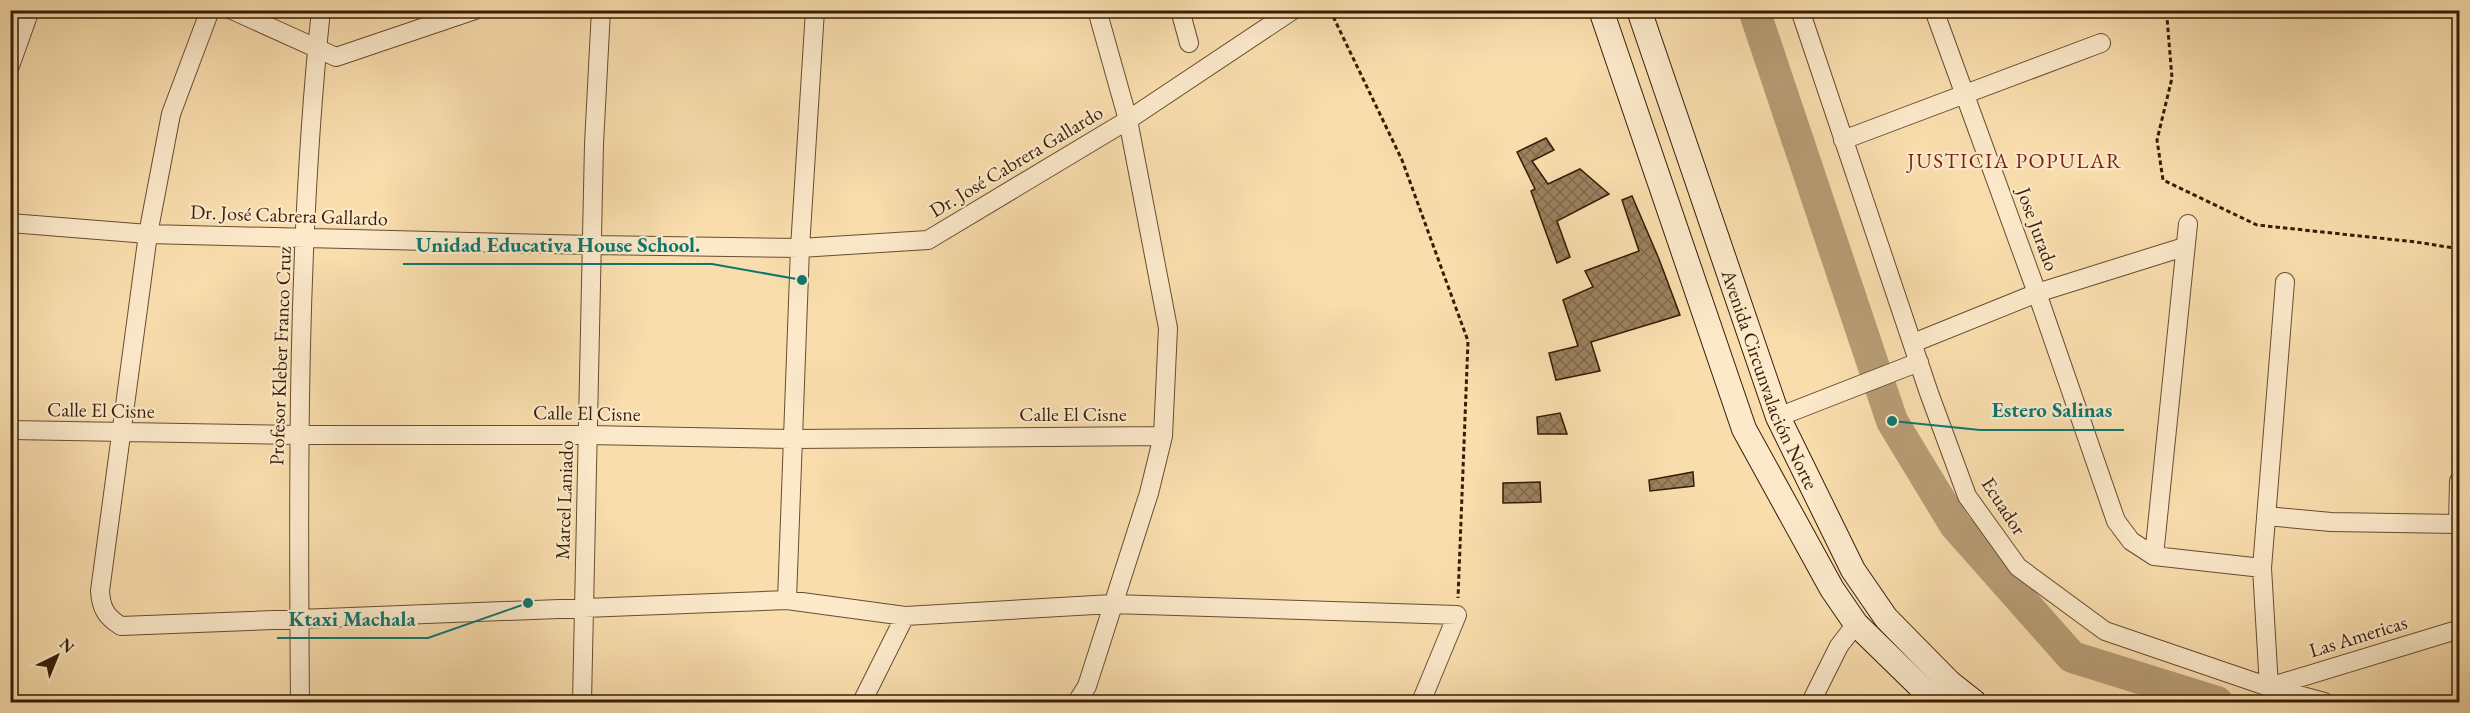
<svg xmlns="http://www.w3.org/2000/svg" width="2470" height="713" font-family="'EB Garamond',serif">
<defs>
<pattern id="building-cross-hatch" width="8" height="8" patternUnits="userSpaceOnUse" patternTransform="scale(1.5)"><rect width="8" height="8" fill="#9c815d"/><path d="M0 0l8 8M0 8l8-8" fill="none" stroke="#80694b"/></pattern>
</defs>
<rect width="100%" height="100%" fill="#f9ddad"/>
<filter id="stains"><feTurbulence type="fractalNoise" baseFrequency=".00333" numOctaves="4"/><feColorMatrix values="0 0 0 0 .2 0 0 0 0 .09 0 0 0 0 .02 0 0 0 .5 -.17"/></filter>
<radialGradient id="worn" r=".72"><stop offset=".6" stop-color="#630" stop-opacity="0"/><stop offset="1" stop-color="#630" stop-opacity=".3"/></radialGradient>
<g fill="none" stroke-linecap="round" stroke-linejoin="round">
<!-- river -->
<path stroke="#b79c74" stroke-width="32" d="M1754 10 1892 421 1955 525 2072 657 2217 702"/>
</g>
<!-- building -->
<path fill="url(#building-cross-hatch)" stroke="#371d06" stroke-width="1.5" d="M1546 138 1554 150 1532 161 1548 184 1580 169 1609 194 1557 221 1570 257 1557 263 1531 191 1535 189 1517 152Z
M1632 196 1659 259 1680 315 1591 342 1600 371 1556 380 1549 353 1578 346 1563 300 1593 287 1585 271 1639 251 1622 200Z
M1560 413 1567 434H1538L1537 417Z
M1693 472 1694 486 1650 491 1649 480Z
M1540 482 1541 502 1503 503V483Z"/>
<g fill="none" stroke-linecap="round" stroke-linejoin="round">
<defs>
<path id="minor" d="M210 10 171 114 148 234 100 591C101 608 106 617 121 626L787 600 905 616 1112 604 1457 615 1421 702
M232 10 336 57 475 10
M1180 10 1189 43
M1800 10 1929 393 1967 496 2018 567 2105 631 2269 687 2324 702
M1934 10 2037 293 2116 521 2131 541 2154 556 2262 568
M10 66 30 10
M1843 140 2101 43
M10 223 148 234 592 245 800 248 928 240 1128 120 1293 10
M1913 343 2037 293 2184 247
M1778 417 1919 362
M10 430 299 435H589L792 439 1163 436
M2266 516 2331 522 2458 524 2459 481
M2154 556 2188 224
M787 600 800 248 815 10
M2269 687 2262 568 2285 282
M2269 687 2460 629
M300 702C298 472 297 240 321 10
M582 702 594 144 601 10
M862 702 905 616
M1077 702 1087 686 1149 493 1163 436 1168 328 1128 120 1097 10
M1811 702 1839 646 1856 624"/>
<g id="secondary">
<path d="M1601 10 1744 429 1832 589 1856 624 1936 702"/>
<path id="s1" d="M1639 10 1778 417 1853 570 1886 618 1950 683 1974 702"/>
</g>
</defs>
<!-- minor casing -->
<use href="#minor" stroke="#684d30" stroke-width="20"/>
<!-- secondary casing -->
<use href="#secondary" stroke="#371d06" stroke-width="26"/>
<!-- path -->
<path stroke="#371d06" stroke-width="3" stroke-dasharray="4.5 3" stroke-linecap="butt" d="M1330 10 1402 160 1468 341 1458 598
M2157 10 2167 18 2172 78 2157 140 2163 180 2257 225 2416 242 2460 249"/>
<!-- minor -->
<use href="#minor" stroke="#fbe9ca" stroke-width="18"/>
<!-- secondary -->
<use href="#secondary" stroke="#fbe9ca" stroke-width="24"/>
</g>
<g text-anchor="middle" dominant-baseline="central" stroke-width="4.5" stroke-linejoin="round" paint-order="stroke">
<!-- street labels -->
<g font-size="20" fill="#371d06" stroke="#fbe9ca">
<text transform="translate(1016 161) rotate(-31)">Dr. José Cabrera Gallardo</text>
<text transform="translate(289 215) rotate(2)">Dr. José Cabrera Gallardo</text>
<text transform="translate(2038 229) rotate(70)">Jose Jurado</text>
<text transform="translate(280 356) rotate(-88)">Profesor Kleber Franco Cruz</text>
<text stroke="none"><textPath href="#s1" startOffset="392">Avenida Circunvalación Norte</textPath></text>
<text transform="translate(101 410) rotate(1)">Calle El Cisne</text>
<text transform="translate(587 413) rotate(1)">Calle El Cisne</text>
<text x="1073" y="414">Calle El Cisne</text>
<text transform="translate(564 500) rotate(-88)">Marcel Laniado</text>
<text transform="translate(2004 506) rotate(57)">Ecuador</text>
<text transform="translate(2358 636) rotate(-17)">Las Americas</text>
</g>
<!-- neighbourhood labels -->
<g font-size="21" letter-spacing="1.5" fill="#7a1f14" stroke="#fbe9ca">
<text x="2015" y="160">JUSTICIA POPULAR</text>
</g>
</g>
<!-- callouts -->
<path fill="none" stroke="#0f766e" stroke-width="2" d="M802 280L712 264H403M1892 421L1980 430H2124M528 603L428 638H277"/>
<g fill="#0f766e" stroke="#fbe9ca" stroke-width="2">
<circle cx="802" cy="280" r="6"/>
<circle cx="1892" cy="421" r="6"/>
<circle cx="528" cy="603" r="6"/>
</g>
<g font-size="21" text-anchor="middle" font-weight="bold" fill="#0f766e" stroke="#fbe9ca" stroke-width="4.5" stroke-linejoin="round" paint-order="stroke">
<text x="558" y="252">Unidad Educativa House School.</text>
<text x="2052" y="417">Estero Salinas</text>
<text x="352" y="626">Ktaxi Machala</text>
</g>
<!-- margin -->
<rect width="2470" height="713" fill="none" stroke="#f9ddad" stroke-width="36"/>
<rect x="12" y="12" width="2446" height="689" fill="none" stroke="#371d06" stroke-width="3"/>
<rect x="18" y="18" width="2434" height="677" fill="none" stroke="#371d06" stroke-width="1.5"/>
<!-- north arrow -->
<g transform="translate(57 656) rotate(43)" stroke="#fbe9ca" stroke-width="4.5" paint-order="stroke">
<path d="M0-4.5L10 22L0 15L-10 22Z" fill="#371d06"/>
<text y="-9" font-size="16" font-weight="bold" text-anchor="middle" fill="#371d06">N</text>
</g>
<rect width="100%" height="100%" filter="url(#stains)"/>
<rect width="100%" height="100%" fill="url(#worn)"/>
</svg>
